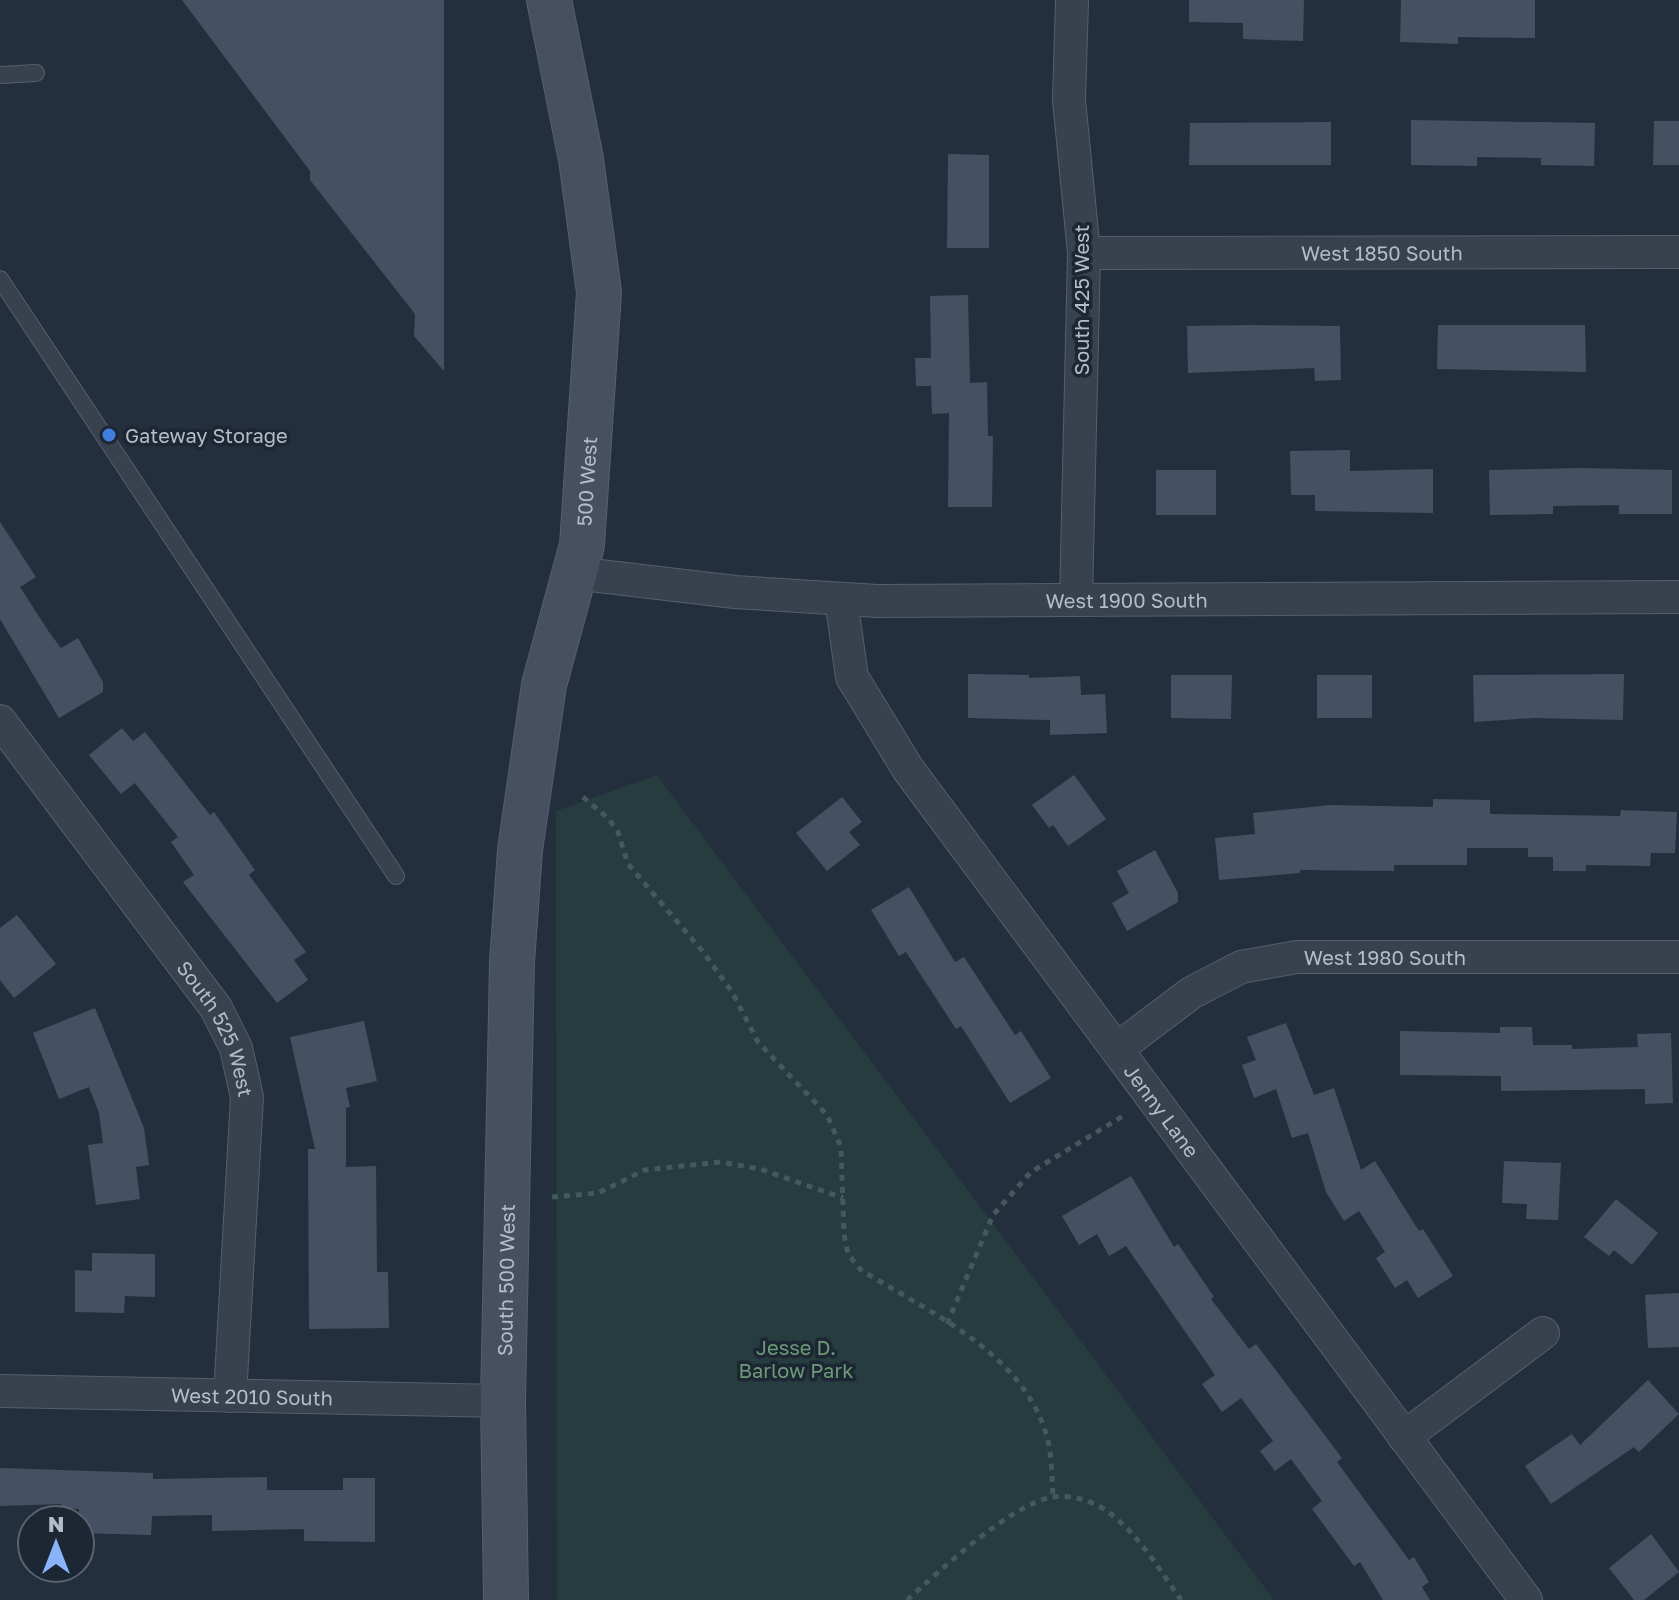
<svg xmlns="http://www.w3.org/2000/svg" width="1679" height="1600" font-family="'Golos Text',sans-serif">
<rect width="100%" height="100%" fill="#242f3e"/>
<!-- green -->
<path fill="#263c3f" d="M657 775 1274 1600H557L556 811Z"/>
<!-- building -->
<path fill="#455162" d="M182 0H444V371L414 336 415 314 310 180V171Z
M1189 0H1304L1303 41 1243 39V23L1189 22Z
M1401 0H1535V38L1458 37V44L1400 42Z
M1411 120 1595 123 1594 166 1541 165V158L1477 157V166L1411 165Z
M1654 121H1679V165H1653Z
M1331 122V165H1189L1190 123Z
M948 154 989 155V248H947Z
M968 295 970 383 987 382 988 436H993L992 507H948L949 413 932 414 931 386H916L915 358H931L930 296Z
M1250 325 1340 326 1341 380 1315 381 1314 368 1188 373 1187 326Z
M1438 325H1585L1586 372 1437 369Z
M1350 450V471L1433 469V513L1315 511V495H1291L1290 451Z
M1582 468 1672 470V514H1619V505L1553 506V514L1490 515 1489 470Z
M1156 470H1216V515H1156Z
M0 522 36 577 20 587 49 632 61 648 78 638 103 682V692L59 718 0 619Z
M968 674 1029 675V678L1080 676 1081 695 1105 694 1107 733 1050 735V720L968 718Z
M1624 674 1623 720 1534 718 1474 722 1473 675Z
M1171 675H1232L1231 719 1171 718Z
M1317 675H1372V718H1317Z
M122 728 133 741 145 732 210 815 214 812 255 870 249 875 306 952 294 960 308 980 277 1003 183 882 194 875 171 842 178 837 135 783 121 794 89 755Z
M1074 775 1106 819 1068 846 1053 825 1049 828 1032 805Z
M842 797 862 822 849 832 860 845 827 871 796 833Z
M1433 799 1490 800V814L1620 816 1621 810 1677 812 1675 853H1651L1650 866 1586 865V871H1553V857H1528V848H1467V865H1394V871L1300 870V873L1219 880 1215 838 1255 834 1253 813 1330 805 1433 807Z
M1155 850 1178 893V902L1127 931 1112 903 1129 893 1117 871Z
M909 887 955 962 964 957 1015 1035 1021 1031 1051 1078 1010 1103 961 1026 956 1029 906 952 899 956 871 910Z
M17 915 56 964 14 998 0 980V928Z
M95 1008 144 1128 149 1165 136 1167 140 1199 96 1205 88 1145 103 1143 99 1113 89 1087 59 1099 33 1033Z
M364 1021 377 1081 346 1088 350 1107 346 1108V1167L376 1166 377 1272H388L389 1328 309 1329 308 1149H315L290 1037Z
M1286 1023 1314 1095 1334 1088 1361 1170 1375 1161 1419 1231 1423 1229 1453 1276 1418 1298 1407 1280 1395 1288 1376 1258 1385 1252 1359 1211 1344 1221 1326 1192 1308 1133 1292 1138 1276 1089 1254 1098 1242 1065 1256 1060 1247 1037Z
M1500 1027H1532L1533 1045H1572V1049L1638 1047 1637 1034 1671 1033 1673 1103 1645 1104V1089L1501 1091V1076L1400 1075V1031L1500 1033Z
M1504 1161 1561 1163 1558 1220 1526 1219 1527 1204 1502 1203Z
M1131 1176 1174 1247 1178 1244 1214 1297 1211 1299 1249 1349 1256 1344 1342 1458 1337 1462 1409 1560 1414 1557 1429 1582 1422 1587 1430 1600H1383L1360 1562 1354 1566 1312 1509 1322 1501 1291 1459 1275 1471 1260 1451 1273 1441 1241 1398 1222 1412 1202 1384 1215 1375 1126 1246 1109 1256 1097 1234 1079 1245 1062 1216Z
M1616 1199 1658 1233 1632 1265 1614 1250 1609 1256 1584 1237Z
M92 1253 155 1254V1297L125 1296 124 1313 75 1312V1270L92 1271Z
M1679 1293V1347L1648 1348 1645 1295Z
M1648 1380 1679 1414 1639 1452 1634 1447 1551 1504 1525 1466 1572 1434 1580 1445Z
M0 1468 153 1473V1479L267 1477V1490H343V1478H375V1542L304 1541V1529L212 1531V1515L152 1516 151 1535 80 1533 79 1509 61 1508V1504L0 1506Z
M1651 1534 1679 1572 1644 1600H1634L1609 1568Z"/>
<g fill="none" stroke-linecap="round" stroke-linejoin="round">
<defs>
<path id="lane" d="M0 75 36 73
M0 279 396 876"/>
<g id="street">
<path d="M1072 0 1069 100 1084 253 1076 600"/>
<path id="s1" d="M1084 253 1679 252"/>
<path id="s2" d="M574 573 735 592 877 601 1679 597"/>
<path id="s3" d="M841 599 852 677 908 769 1526 1600"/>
<path id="s4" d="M0 721 216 1008 236 1048 247 1097 230 1396"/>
<path id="s5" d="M1117 1049 1191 993 1241 967 1297 957H1679"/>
<path id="s6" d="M0 1391 503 1401"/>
<path d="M1404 1437 1543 1333"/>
</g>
<g id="secondary">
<path id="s7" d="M506 1600 503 1401 512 962 520 850 544 685 582 545 599 292 581 159 549 0"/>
</g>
</defs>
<!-- lane casing -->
<use href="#lane" stroke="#565f6c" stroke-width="18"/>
<!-- street casing -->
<use href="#street" stroke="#565f6c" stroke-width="34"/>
<!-- secondary casing -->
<use href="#secondary" stroke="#565f6c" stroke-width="46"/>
<!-- path -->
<path stroke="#44595c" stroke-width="5" stroke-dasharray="6 6" stroke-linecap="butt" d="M583 797 608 818 618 832 628 864 704 953 732 992 758 1042 827 1115 841 1147 844 1234 848 1254 861 1270C930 1313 1027 1354 1048 1441 1052 1459 1052 1479 1053 1497
M552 1197 598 1193 645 1170 720 1162 760 1169 843 1198
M947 1324 993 1215 1031 1172 1123 1116
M907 1600C940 1571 1010 1504 1053 1497 1072 1494 1096 1502 1111 1514 1140 1537 1160 1570 1181 1600"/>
<!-- lane -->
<use href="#lane" stroke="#38414e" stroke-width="16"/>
<!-- street -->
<use href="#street" stroke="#38414e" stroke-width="32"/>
<!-- secondary -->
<use href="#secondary" stroke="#465061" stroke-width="44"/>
</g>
<!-- markers -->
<circle fill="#3f7fe0" stroke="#1d2633" stroke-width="3" cx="109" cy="435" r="8"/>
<g text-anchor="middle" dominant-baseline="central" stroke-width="7" stroke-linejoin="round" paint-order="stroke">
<!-- street labels -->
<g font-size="20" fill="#b4bcc9" stroke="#1d2633">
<text stroke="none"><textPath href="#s1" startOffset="298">West 1850 South</textPath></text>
<text transform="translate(1081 300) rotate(-90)">South 425 West</text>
<text stroke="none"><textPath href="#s7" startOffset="1126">500 West</textPath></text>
<text stroke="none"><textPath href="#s2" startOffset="554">West 1900 South</textPath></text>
<text stroke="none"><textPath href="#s5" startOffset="294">West 1980 South</textPath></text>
<text stroke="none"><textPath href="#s4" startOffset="378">South 525 West</textPath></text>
<text stroke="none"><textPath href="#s3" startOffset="612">Jenny Lane</textPath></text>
<text stroke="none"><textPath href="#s7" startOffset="320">South 500 West</textPath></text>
<text stroke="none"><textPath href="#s6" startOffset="252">West 2010 South</textPath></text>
</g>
<!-- poi labels -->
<g font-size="20" fill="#b4bcc9" stroke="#1d2633" text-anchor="start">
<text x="125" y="435">Gateway Storage</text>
</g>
<!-- park labels -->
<g font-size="20" fill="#6b9a76" stroke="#1d2633">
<text x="796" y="1347">Jesse D.<tspan x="796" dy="23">Barlow Park</tspan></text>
</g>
</g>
<!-- north arrow -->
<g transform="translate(56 1544)"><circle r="38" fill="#1d2633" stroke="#59626f" stroke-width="2"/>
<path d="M0-6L14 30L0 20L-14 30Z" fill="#8ab4f8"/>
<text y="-12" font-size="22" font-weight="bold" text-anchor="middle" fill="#b4bcc9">N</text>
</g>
</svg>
